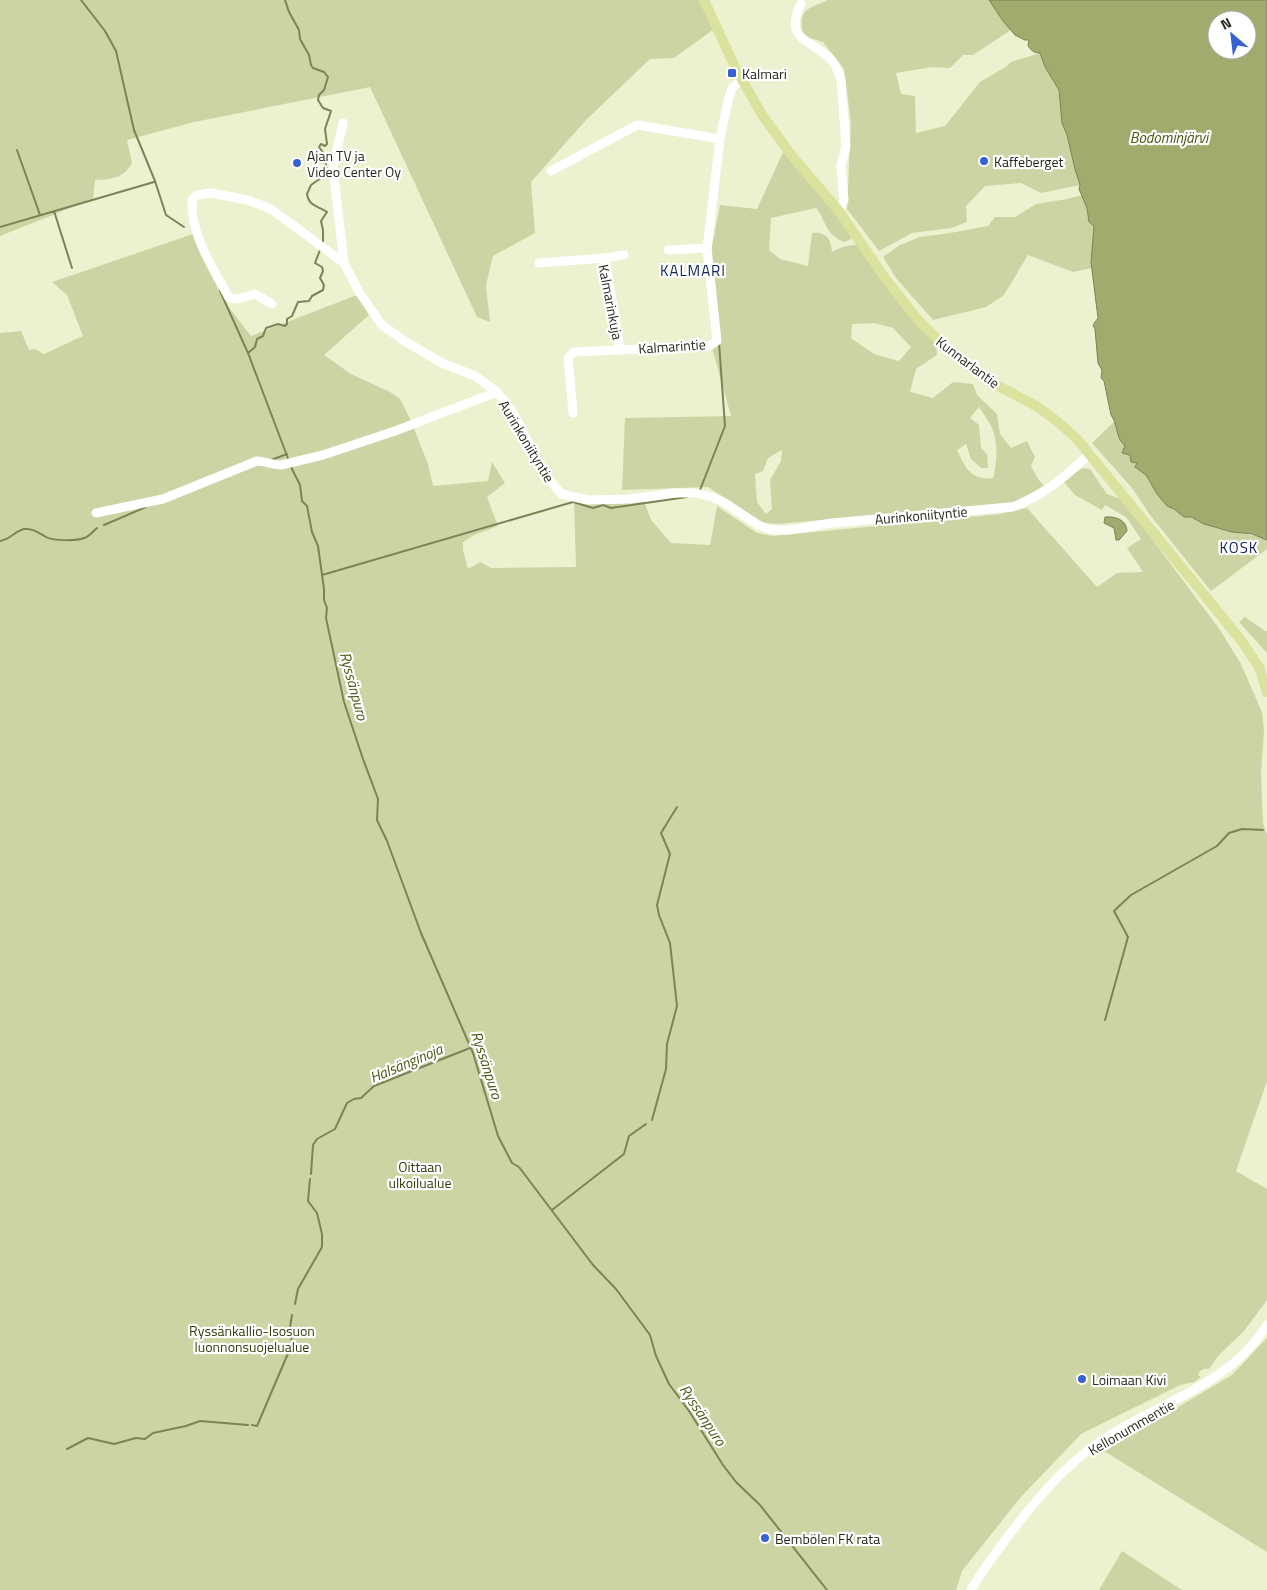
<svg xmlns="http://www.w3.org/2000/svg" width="1267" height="1590" font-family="'Titillium Web',sans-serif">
<rect width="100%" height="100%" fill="#ecf1d0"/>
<!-- green -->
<path fill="#cdd4a4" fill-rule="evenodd" d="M0 0H701L714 29 674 58 650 59 586 120 531 182 535 233 493 256 486 285 490 322 477 317 370 87 194 122 127 140 132 163C123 179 112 179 95 180L93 199 0 236Z
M828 0H989L1011 30 973 55H963L950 68 932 67 896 73 901 94 915 96 916 133 945 126 980 82 1007 66 1011 62 1040 53 1045 67 1059 90 1062 123 1067 135 1075 169 1080 185 1041 193 1021 183 985 186 966 206 967 222 951 228 912 233 879 251 847 209 851 123 844 69 823 42 803 36C799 9 805 10 828 0Z
M784 150 852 234 851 239 844 242C825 235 826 220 816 208L771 218 769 250 780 259 808 266 812 233C826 231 831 239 832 252 841 248 850 243 860 246L936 342 937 355 916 369 910 392 933 398 953 382 973 384 977 395 997 414 1000 434 1011 448 1027 441 1035 457 1031 466 1038 479 1044 486 1014 502 778 524 764 523 708 487 622 490 625 418 731 416 712 348 719 338 710 257 720 205 757 209ZM874 323 893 328 911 347 899 361 874 354 851 338 852 324ZM979 407C983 414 991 423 993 431 998 445 997 463 993 478 971 481 965 467 957 450L966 444 971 459 981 468H988L987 454 981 448 979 425 970 418ZM782 450 781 461 770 480 772 509 766 514 757 502 755 474 763 471 768 458Z
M1082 195 1087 208 1089 222 1094 226 1092 268 1073 272 1028 255 1004 295 986 307 933 320 896 278 883 257 900 245 920 237 950 233 988 226 995 217H1015L1036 204 1067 199Z
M193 234 224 301 251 336 357 295 369 315 324 355 351 374 390 392 400 399 411 421 428 464 433 486 488 481 492 462 505 483 487 497 498 526 474 535 463 542V550L468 569 480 562 491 568 576 567 574 504 644 501 651 520 671 543 710 545 717 506 757 533 773 536 1000 514 1027 508 1097 587 1117 573 1143 572 1127 548 1141 539 1126 517 1105 505 1102 510 1075 495 1062 480 1083 468 1090 469 1107 494 1123 500 1220 630 1241 664 1262 712 1264 731 1261 774 1263 823 1267 835V1081L1236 1171 1267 1189V1300L1244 1331 1219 1355 1209 1369C1203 1368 1200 1370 1198 1375L1201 1377 1194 1382 1180 1385 1081 1434 1020 1498 962 1571 956 1590H0V333L21 331 29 350 35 349 44 354 83 336 67 295 52 282Z
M1115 421 1120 443 1125 447 1122 452 1130 455 1132 462H1135L1137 464 1138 468 1146 475 1157 494 1167 506 1174 509 1184 517C1193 516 1195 521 1202 523 1210 526 1229 532 1237 533 1248 535 1256 535 1267 540V549L1211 591 1150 515 1132 488 1092 443Z
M1245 617 1265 631H1267V653L1239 622Z
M1267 1338V1552L1104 1451 1232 1375Z
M1122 1551 1182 1590H1099Z"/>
<!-- water -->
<path fill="#a2aa6e" stroke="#7d8355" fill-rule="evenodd" d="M989 0H1267V540L1252 534 1232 532 1204 524 1191 517H1184L1174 509 1167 506 1157 494 1146 475 1135 467 1137 463 1131 462 1130 455 1122 453 1125 446C1116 440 1118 424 1111 415L1104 381 1101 378 1102 370 1098 363 1095 329 1093 325 1098 318 1091 262 1094 226 1089 222 1087 208 1079 189 1080 185 1075 169 1067 135 1062 123 1059 90 1045 67 1040 53C1034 53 1030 50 1028 45L1029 40H1025L1015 35 1003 21ZM1217 20H1247V50H1217Z
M1105 517C1115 516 1127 520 1127 531L1119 540H1116L1114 528 1104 523Z"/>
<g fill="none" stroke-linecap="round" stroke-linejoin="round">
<!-- stream -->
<path stroke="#7d8355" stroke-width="2" d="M81 0 105 31 116 51 134 130 155 181 166 215 184 227
M285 0 289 12 299 30 300 39 309 55 311 65 313 68 324 72 328 77 324 90 319 95 318 100 323 108 331 111 325 129 327 144 325 146 321 144 319 147 325 155 326 167 329 172
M17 150 40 215
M54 211 72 268
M0 227 154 182
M323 242V230L321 221 327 212C319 206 309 207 307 194L311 185 321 178H328L331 177
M220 291 248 353
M271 460 287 454
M289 461 248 353 255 347 257 339 263 336 266 328 278 324 285 326 287 324V319L292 316 298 302 309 301 312 296 323 290 324 285 320 278 323 271 322 267 315 263 320 250
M291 467 300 485 302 501 307 506 312 532 318 546 324 589V600L327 608 326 618 344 702 363 759 378 799 377 820 387 841 421 933 473 1053 498 1136 512 1163 519 1167 593 1265 616 1289 650 1335 656 1356 669 1384 689 1411 723 1465 736 1482 760 1505 827 1590
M700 490 725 426 719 343
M104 525 146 507
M0 541C11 539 15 531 24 529 33 528 39 533 46 537 52 541 77 541 84 538 89 537 93 531 97 528
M322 575 573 502 593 508 603 505 611 508 687 497
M1105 1020 1128 937 1114 911 1131 895 1217 846 1229 833 1242 829 1263 830
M652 1120 666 1069 667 1044 677 1006 670 943 659 915 657 905 670 854 661 833 677 807
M311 1174 313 1145 317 1139 335 1129 347 1103 354 1099 361 1098 374 1086 470 1048
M552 1210 624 1154 629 1136 646 1124
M295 1304 298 1289 322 1247V1234L317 1213 308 1201 310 1179
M252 1425 257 1426 292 1344 290 1327 292 1315
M67 1449 88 1438 114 1444 136 1438 145 1439 153 1433 186 1426 200 1421 248 1425"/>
<!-- minor -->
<path stroke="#fff" stroke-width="9" d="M801 4C781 42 817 41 833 62 837 67 839 74 841 80L846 146 841 166 844 200 839 211
M343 123 333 168 344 263
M551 171 637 125 720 139
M668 250 707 248
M605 258 624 255
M539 263 605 258 620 349
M272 304 255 294 237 299 229 298C213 268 190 234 192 200L197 195 211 193 248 200 271 209 344 263 359 292 382 325 406 342 442 363 475 376 497 392 513 412 541 469 561 494 588 500 630 499 675 493H696L712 497 725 503 758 525 769 529 777 530H789L832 523 1012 507C1042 497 1068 475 1090 453
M573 413 568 358 574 352 709 346 717 341 707 248 720 139 728 100 732 88 741 80
M96 513 163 499 257 461C265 461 273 465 281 465L323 455 395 431 497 392
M971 1590C985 1565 1002 1544 1019 1522 1046 1488 1073 1458 1110 1435 1164 1401 1231 1383 1267 1325"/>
<!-- major -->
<path stroke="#dae29d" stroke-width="10" d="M704 0 735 67 762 115 793 157 839 211 885 278 919 321 952 353 971 368 989 381 1038 407 1058 422 1077 439 1241 640 1259 667 1267 692"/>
</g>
<!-- markers -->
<g fill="#3662d2" stroke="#fff" stroke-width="2">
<rect x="727" y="68" width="10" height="10" rx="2.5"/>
<circle cx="984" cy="161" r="5"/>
<circle cx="297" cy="163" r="5"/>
<circle cx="1082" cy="1379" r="5"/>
<circle cx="765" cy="1538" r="5"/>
</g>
<g text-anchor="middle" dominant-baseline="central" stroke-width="4.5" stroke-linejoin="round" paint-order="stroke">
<!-- poi labels -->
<g font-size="14" fill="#27291c" stroke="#fff" text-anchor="start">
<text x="742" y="73">Kalmari</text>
<text x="307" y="155">Ajan TV ja<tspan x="307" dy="16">Video Center Oy</tspan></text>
<text x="994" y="161">Kaffeberget</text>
<text x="1092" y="1379">Loimaan Kivi</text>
<text x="775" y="1538">Bembölen FK rata</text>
</g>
<!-- street labels -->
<g font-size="14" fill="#27291c" stroke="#fff">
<text transform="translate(611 302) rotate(79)">Kalmarinkuja</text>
<text transform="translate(672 346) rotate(-4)">Kalmarintie</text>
<text transform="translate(968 362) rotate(37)">Kunnarlantie</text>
<text transform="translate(527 441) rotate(59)">Aurinkoniityntie</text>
<text transform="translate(921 515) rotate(-5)">Aurinkoniityntie</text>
<text transform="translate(1131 1427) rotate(-30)">Kellonummentie</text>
</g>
<!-- park labels -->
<g font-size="14" fill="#383d0e" stroke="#fff">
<text x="420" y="1166">Oittaan<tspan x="420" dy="16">ulkoilualue</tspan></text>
<text x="252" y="1330">Ryssänkallio-Isosuon<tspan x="252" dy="16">luonnonsuojelualue</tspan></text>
</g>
<!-- water labels -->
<g font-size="15" font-style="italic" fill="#4e540f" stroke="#fff">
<text x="1169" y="137">Bodominjärvi</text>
<text transform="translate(354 686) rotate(75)">Ryssänpuro</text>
<text transform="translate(406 1063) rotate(-23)">Halsänginoja</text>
<text transform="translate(487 1065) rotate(72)">Ryssänpuro</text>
<text transform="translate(703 1415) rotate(56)">Ryssänpuro</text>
</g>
<!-- neighbourhood labels -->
<g font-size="15" letter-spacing="1" fill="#10255a" stroke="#fff">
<text x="693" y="270">KALMARI</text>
<text x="1239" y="547">KOSK</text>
</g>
</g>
<!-- north arrow -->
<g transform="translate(1232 35) rotate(332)"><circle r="24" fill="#ffffff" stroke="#a9a9a4"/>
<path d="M0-4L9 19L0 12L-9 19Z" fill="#3662d2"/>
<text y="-8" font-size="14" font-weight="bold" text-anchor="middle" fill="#27291c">N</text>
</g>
</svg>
